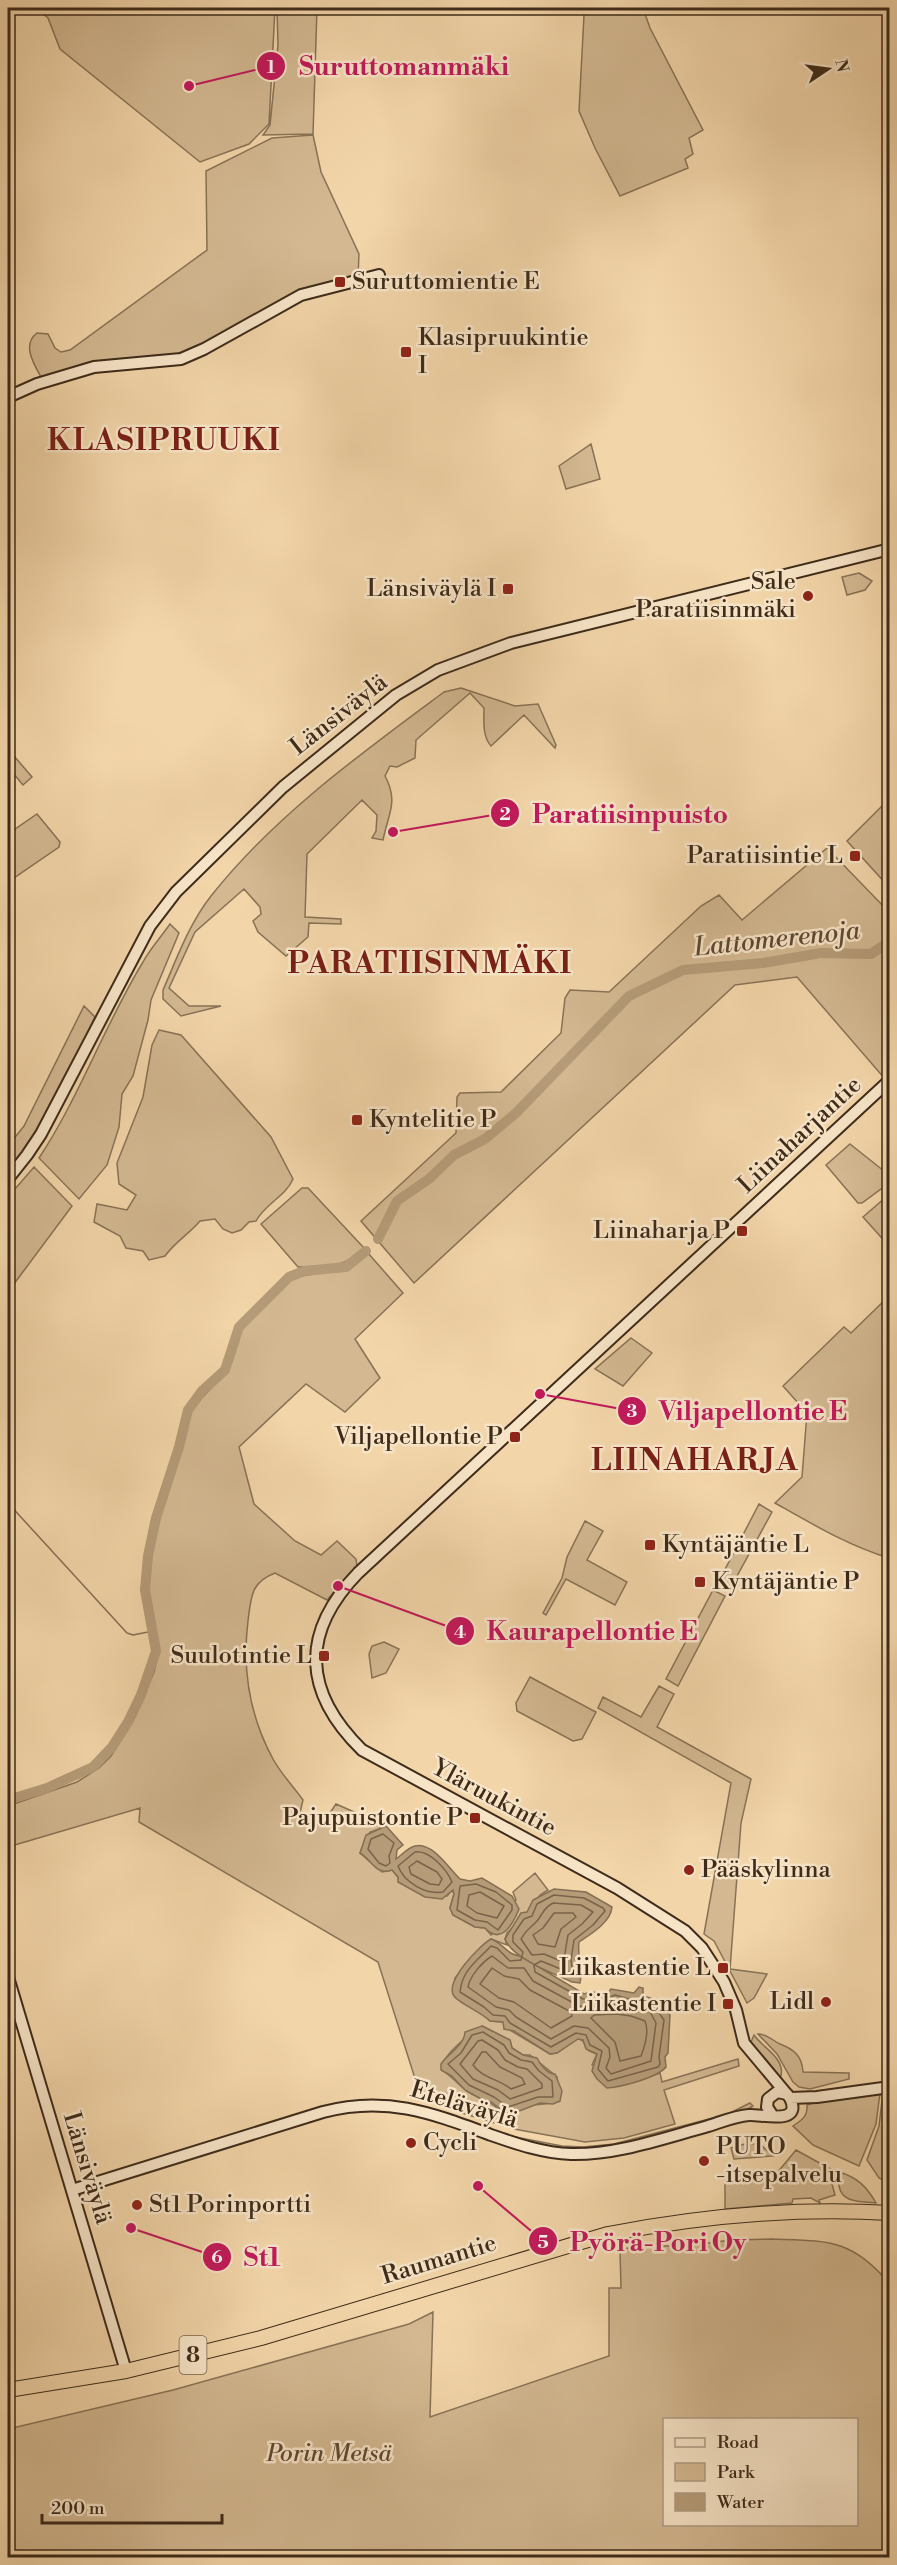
<svg xmlns="http://www.w3.org/2000/svg" width="897" height="2565" font-family="'Libre Bodoni',serif">
<rect width="100%" height="100%" fill="#f2d5a9"/>
<filter id="stains"><feTurbulence type="fractalNoise" baseFrequency=".00333" numOctaves="4"/><feColorMatrix values="0 0 0 0 .2 0 0 0 0 .09 0 0 0 0 .02 0 0 0 .5 -.17"/></filter>
<radialGradient id="worn" r=".72"><stop offset=".6" stop-color="#630" stop-opacity="0"/><stop offset="1" stop-color="#630" stop-opacity=".3"/></radialGradient>
<!-- green -->
<path fill="#d3b891" stroke="#887256" stroke-width="1.5" fill-rule="evenodd" d="M36 8H275L269 124 249 144 200 162 60 49 48 18Z
M277 8H317L313 134 263 135 270 125 278 45Z
M577 8H643L650 28 703 130 689 138 693 154 685 159 688 168 620 196 595 148 579 111 584 15Z
M313 135 321 172 359 254 358 277 300 291 202 346 181 355 107 360 41 377C33 363 22 344 37 333L48 334 55 348 61 352 70 350 207 250 206 171 272 138Z
M591 444 600 479 566 489 559 466Z
M859 573 872 581 865 590 847 595 842 577Z
M461 688 515 706 538 704 556 745 555 748 524 715 491 746C482 736 484 720 484 708L470 693 416 740 415 758 397 767 390 766 385 776C399 802 388 814 383 840L372 838 376 831 377 815 362 800 307 854 305 917 341 919V924L309 923 308 937 286 956 258 932 253 921 261 914 260 907 244 889 195 932 169 988 189 1006H221L181 1016 163 999V990C177 958 189 924 211 896 274 816 363 752 444 692Z
M8 749 32 777 23 785 8 767Z
M889 799V887L847 841Z
M37 814 60 842 59 847 8 882V834Z
M827 848 889 912 890 1070 885 1079 797 977 735 985 414 1283 361 1221 456 1133 457 1097 460 1093 501 1092 561 1033 565 998 570 990 609 992 701 906 719 895 742 920Z
M170 924 179 933 151 1000 148 1020 133 1076 122 1094 119 1127 107 1165 79 1199 39 1158C80 1096 104 1026 143 962 150 949 161 937 170 924Z
M84 1006 95 1017C69 1071 45 1126 8 1173V1146L24 1126Z
M159 1030 181 1035 271 1137 293 1179C286 1196 265 1204 256 1221L249 1222 241 1230 232 1233 223 1229 215 1219 200 1221C189 1234 175 1242 165 1256L149 1260 143 1251 126 1248 120 1236 94 1222 97 1204 127 1210 136 1195 119 1184 117 1163 143 1097 152 1045Z
M850 1144 889 1175V1183L862 1203H858L826 1165Z
M34 1167 72 1206 8 1292V1197Z
M302 1188H308L364 1248C339 1271 330 1265 298 1267L261 1224Z
M886 1197H889V1246L863 1217Z
M368 1253 403 1293 355 1339 380 1378 345 1412 306 1384 239 1447 254 1504 295 1541 321 1555 337 1541 356 1559 357 1566 327 1600 275 1573C251 1582 251 1597 248 1621 242 1670 249 1715 273 1759 281 1774 294 1787 303 1800L300 1813 321 1826 336 1804 361 1815 385 1821 379 1829 370 1832 360 1853 382 1872 392 1870 398 1877 447 1896 452 1890 454 1894 450 1908 453 1915 475 1927 485 1928 491 1935 516 1900 513 1892 535 1873 548 1890 540 1895 527 1913 507 1933 505 1939 507 1945 491 1939 455 1978V1997L481 2012 490 2021 503 2022 508 2029 550 2054 557 2053 578 2038 583 2041 589 2051 597 2054 592 2065 627 2083 660 2073 662 2082 738 2059 739 2066 664 2090 675 2124 624 2138 585 2142 514 2129 462 2113 419 2091 378 1962 139 1822 140 1808 8 1847V1806L77 1782 99 1768 111 1756 133 1721 154 1672 158 1653 148 1584 154 1537 193 1407 225 1374 232 1361 240 1332 247 1321 294 1277 347 1269ZM482 2026 510 2040 512 2048 523 2055H530L557 2077 560 2101C552 2105 510 2106 497 2108 489 2100 477 2098 468 2092 458 2085 452 2076 442 2070 440 2056 470 2034 482 2026Z
M889 1296V1558C849 1546 812 1524 775 1503L802 1477 807 1413 783 1386 844 1327 851 1333Z
M631 1338 652 1353 623 1386 595 1369Z
M759 1504 772 1512 731 1587 719 1581Z
M585 1521 603 1531 587 1560 627 1582 615 1605 566 1579 546 1615 543 1613 562 1578 567 1557Z
M713 1590 725 1596 678 1686 666 1679Z
M384 1642 399 1649 386 1673 372 1678 369 1654 372 1646Z
M530 1677 596 1712 582 1739 573 1741 517 1711 516 1703Z
M659 1686 674 1694 657 1727 751 1779 741 1823 730 1969 767 1974 754 1998 747 2003 714 1941 704 1934 731 1783 598 1708 603 1697 641 1717Z
M758 2034C768 2034 771 2040 780 2044 793 2049 802 2055 803 2072L849 2073V2079L810 2089 799 2087 793 2082 777 2054Z
M754 2035C763 2048 785 2058 781 2076L777 2078 753 2050 751 2042Z
M883 2092H889V2183L879 2178 867 2160 879 2126Z
M880 2093 876 2124 859 2166 813 2145 793 2126C802 2120 808 2116 807 2105L828 2099Z
M750 2103 753 2106 743 2112C690 2127 615 2156 561 2149 545 2147 530 2142 515 2139L516 2137 562 2146 583 2147 614 2144 728 2114Z
M748 2143 761 2145 773 2156 734 2159 731 2148Z
M796 2150 834 2171 832 2184 835 2195 819 2200 820 2203 811 2198 793 2199 792 2203 725 2209V2174L777 2173Z
M839 2172C857 2177 867 2187 876 2203 852 2201 835 2202 839 2172Z
M772 2239C827 2241 851 2238 889 2283V2557H8V2429L173 2390 409 2324 433 2312 430 2417 609 2356V2288H621L620 2250 636 2246H685L731 2240ZM664 2420H856V2524H664Z"/>
<!-- water -->
<path fill="#b59b78" stroke="#856e52" stroke-width="1.5" d="M386 1826 403 1845 397 1850 396 1859C402 1855 407 1848 415 1846 432 1841 450 1870 460 1879L470 1881 482 1878 512 1896 519 1909C512 1926 501 1945 485 1928L475 1927 453 1915 450 1908 454 1894 453 1890 442 1899 425 1897 398 1882V1877L392 1870C376 1876 372 1860 360 1853L366 1835Z
M554 1889 586 1892 612 1907C611 1922 591 1934 579 1942 577 1956 583 1971 580 1983L572 1982C553 1973 513 1959 505 1939L521 1913 527 1912 533 1900Z
M491 1939C503 1943 507 1955 520 1956L584 1994 592 1992 607 1994 611 1989 634 1993 639 1987 643 1988V1996L657 2000 670 2015 668 2053 665 2057 666 2067C657 2078 621 2087 607 2088L597 2079 592 2071 597 2054 586 2049 583 2040 578 2039 557 2053 550 2054 514 2031 504 2029 503 2022 490 2021C481 2012 460 2004 454 1996 444 1982 480 1945 491 1939Z
M482 2026 510 2040 512 2048 523 2055 537 2058C540 2065 548 2074 555 2074L562 2091 560 2101 553 2104 540 2103 514 2113H506L491 2102 481 2099 465 2090 452 2076 441 2070V2064C448 2053 464 2046 465 2032Z"/>
<g fill="none" stroke-linecap="round" stroke-linejoin="round">
<!-- shore -->
<path stroke="#7a6349" stroke-width="1.5" d="M383 1834 394 1843 389 1856 390 1863 386 1866 379 1863 368 1849 371 1839Z
M415 1852C430 1850 447 1870 452 1882L443 1892C425 1895 404 1882 398 1866Z
M417 1861 437 1872 442 1879 439 1885 430 1884 411 1874 409 1867Z
M476 1884 496 1892 512 1905V1910L498 1930 487 1922 475 1920 457 1910 460 1886Z
M480 1892 504 1906 497 1918 477 1913 467 1906 469 1895Z
M554 1895 584 1898 603 1908 605 1911 593 1925 574 1940 571 1960 573 1974 541 1961 534 1965 535 1972 583 1999H607L615 1995C628 1999 640 2002 654 2006L664 2020 659 2057 660 2064 658 2067 608 2081 598 2069 602 2051 590 2045 586 2035 576 2033 551 2047 510 2023 505 2016 493 2015 484 2007 460 1992C462 1970 477 1961 491 1946L497 1948 510 1961 521 1960 523 1952 513 1942V1935L524 1919 532 1916 537 1904Z
M553 1903 581 1905 593 1912 582 1924 568 1935 564 1959 561 1961 544 1954 532 1955 521 1939C527 1928 530 1929 537 1921 543 1914 543 1908 553 1903Z
M554 1913H573L576 1917 561 1929 555 1947 538 1944 533 1935 543 1928Z
M492 1956 508 1968H524L533 1981 579 2006 608 2007 617 2004 650 2012 656 2023 651 2061 611 2074 606 2068 610 2057 609 2048 588 2028 574 2026 551 2039 516 2017 509 2010 496 2007 468 1987C470 1976 482 1962 492 1956Z
M492 1968 504 1976 519 1979 530 1990 571 2012 572 2016 551 2028 514 2002 499 1998 480 1984Z
M616 2014 631 2016 645 2021C649 2031 645 2046 641 2056L620 2061 615 2042 591 2018 594 2015Z
M483 2032 504 2045 509 2053 521 2060 532 2062 539 2071 552 2081 553 2097H538L508 2107 494 2097 469 2085 448 2064 461 2053 472 2035Z
M482 2040 498 2050 505 2060 518 2067 527 2069 542 2084V2088L510 2099 498 2090 473 2079 460 2064 478 2041Z
M482 2052H486L500 2067 522 2078 525 2084 511 2089C499 2079 482 2078 473 2065Z"/>
<!-- stream -->
<path stroke="#856e52" stroke-width="1.5" d="M8 1503 127 1633 133 1635 153 1631"/>
<!-- river -->
<path stroke="#b59b78" stroke-width="10" d="M378 1239 397 1201 429 1179 454 1155 485 1139 516 1113 629 996 683 970 763 963 821 953 871 954 890 941
M8 1800 47 1788 93 1767 112 1747 128 1722 141 1695 156 1651 145 1590 148 1556 156 1518 179 1447 188 1410 202 1391 225 1370 239 1327 289 1277 304 1271 346 1267 366 1251"/>
<defs>
<path id="secondary" d="M8 397 37 384 94 367 181 359 204 349 301 295 379 275
M8 1179 27 1155 41 1134 150 926 176 892 283 787 396 695 438 670 511 643 890 549
M8 1977 126 2371
M790 2098 817 2097 890 2087
M773 2116 767 2107 768 2099 777 2092 787 2094
M72 2190 323 2112C386 2095 432 2113 491 2135 517 2144 543 2153 571 2154 616 2155 661 2139 705 2127 719 2123 734 2116 749 2115 762 2114 803 2126 790 2098L744 2043 736 2010 724 1982 702 1948 685 1931 617 1888 362 1750C303 1692 300 1633 358 1573L890 1080"/>
<path id="highway" d="M8 2390 126 2371 261 2338 608 2234C702 2216 794 2207 890 2213"/>
</defs>
<!-- secondary casing -->
<use href="#secondary" stroke="#3e2b1a" stroke-width="14"/>
<!-- highway casing -->
<use href="#highway" stroke="#3e2b1a" stroke-width="16"/>
<!-- secondary -->
<use href="#secondary" stroke="#f7e4c7" stroke-width="10"/>
<!-- highway -->
<use href="#highway" stroke="#f2d5a9" stroke-width="14"/>
</g>
<!-- markers -->
<g fill="#8f2418" stroke="#f7e4c7" stroke-width="2">
<rect x="334" y="276" width="12" height="12" rx="3"/>
<rect x="400" y="346" width="12" height="12" rx="3"/>
<rect x="502" y="583" width="12" height="12" rx="3"/>
<circle cx="808" cy="596" r="6"/>
<rect x="849" y="850" width="12" height="12" rx="3"/>
<rect x="351" y="1114" width="12" height="12" rx="3"/>
<rect x="736" y="1225" width="12" height="12" rx="3"/>
<rect x="509" y="1431" width="12" height="12" rx="3"/>
<rect x="644" y="1539" width="12" height="12" rx="3"/>
<rect x="694" y="1576" width="12" height="12" rx="3"/>
<rect x="318" y="1650" width="12" height="12" rx="3"/>
<rect x="469" y="1812" width="12" height="12" rx="3"/>
<circle cx="689" cy="1870" r="6"/>
<rect x="717" y="1962" width="12" height="12" rx="3"/>
<circle cx="826" cy="2002" r="6"/>
<rect x="722" y="1998" width="12" height="12" rx="3"/>
<circle cx="411" cy="2143" r="6"/>
<circle cx="704" cy="2161" r="6"/>
<circle cx="137" cy="2205" r="6"/>
</g>
<g text-anchor="middle" dominant-baseline="central" stroke-width="5" stroke-linejoin="round" paint-order="stroke">
<!-- shield labels -->
<rect fill="#f7e4c7" stroke="#76624e" stroke-width="1.5" x="179.5" y="2336" width="27" height="38" rx="4.5"/>
<g font-size="22" font-weight="bold" fill="#3e2b1a">
<text x="193" y="2355">8</text>
</g>
<!-- poi labels -->
<g font-size="24" fill="#3e2b1a" stroke="#f7e4c7" text-anchor="end">
<text x="352" y="282" text-anchor="start">Suruttomientie E</text>
<text x="418" y="338" text-anchor="start">Klasipruukintie<tspan x="418" dy="28">I</tspan></text>
<text x="796" y="582">Sale<tspan x="796" dy="28">Paratiisinmäki</tspan></text>
<text x="496" y="589">Länsiväylä I</text>
<text x="843" y="856">Paratiisintie L</text>
<text x="369" y="1120" text-anchor="start">Kyntelitie P</text>
<text x="730" y="1231">Liinaharja P</text>
<text x="503" y="1437">Viljapellontie P</text>
<text x="662" y="1545" text-anchor="start">Kyntäjäntie L</text>
<text x="712" y="1582" text-anchor="start">Kyntäjäntie P</text>
<text x="312" y="1656">Suulotintie L</text>
<text x="463" y="1818">Pajupuistontie P</text>
<text x="701" y="1870" text-anchor="start">Pääskylinna</text>
<text x="711" y="1968">Liikastentie L</text>
<text x="814" y="2002">Lidl</text>
<text x="716" y="2004">Liikastentie I</text>
<text x="423" y="2143" text-anchor="start">Cycli</text>
<text x="716" y="2147" text-anchor="start">PUTO<tspan x="716" dy="28">-itsepalvelu</tspan></text>
<text x="149" y="2205" text-anchor="start">St1 Porinportti</text>
</g>
<!-- street labels -->
<g font-size="24" fill="#3e2b1a" stroke="#f7e4c7">
<text transform="translate(339 715) rotate(-38)">Länsiväylä</text>
<text transform="translate(800 1135) rotate(-43)">Liinaharjantie</text>
<text transform="translate(494 1798) rotate(28)">Yläruukintie</text>
<text transform="translate(464 2105) rotate(17)">Eteläväylä</text>
<text transform="translate(87 2168) rotate(73)">Länsiväylä</text>
<text transform="translate(439 2260) rotate(-17)">Raumantie</text>
</g>
<!-- park labels -->
<g font-size="24" font-style="italic" fill="#5c4732" stroke="#f7e4c7">
<text x="329" y="2454">Porin Metsä</text>
</g>
<!-- water labels -->
<g font-size="26" font-style="italic" fill="#5c4732" stroke="#f7e4c7">
<text transform="translate(777 939) rotate(-6)">Lattomerenoja</text>
</g>
<!-- district labels -->
<g font-size="30" font-weight="bold" letter-spacing="1.5" fill="#7a1f14" stroke="#f7e4c7">
<text x="164" y="441">KLASIPRUUKI</text>
<text x="430" y="964">PARATIISINMÄKI</text>
<text x="695" y="1461">LIINAHARJA</text>
</g>
</g>
<!-- callouts -->
<path fill="none" stroke="#c2185b" stroke-width="2" d="M189 86L271 66M393 832L505 813M540 1394L632 1411M338 1586L460 1631M478 2186L543 2241M131 2228L217 2257"/>
<g fill="#c2185b" stroke="#f7e4c7" stroke-width="2">
<circle cx="189" cy="86" r="6"/>
<circle cx="393" cy="832" r="6"/>
<circle cx="540" cy="1394" r="6"/>
<circle cx="338" cy="1586" r="6"/>
<circle cx="478" cy="2186" r="6"/>
<circle cx="131" cy="2228" r="6"/>
<circle cx="271" cy="66" r="15"/>
<circle cx="505" cy="813" r="15"/>
<circle cx="632" cy="1411" r="15"/>
<circle cx="460" cy="1631" r="15"/>
<circle cx="543" cy="2241" r="15"/>
<circle cx="217" cy="2257" r="15"/>
</g>
<g font-size="18" text-anchor="middle" font-weight="bold" fill="#fff">
<text x="271" y="73">1</text>
<text x="505" y="820">2</text>
<text x="632" y="1417">3</text>
<text x="460" y="1638">4</text>
<text x="543" y="2248">5</text>
<text x="217" y="2263">6</text>
</g>
<g font-size="26" text-anchor="middle" font-weight="bold" fill="#c2185b" stroke="#f7e4c7" stroke-width="5" stroke-linejoin="round" paint-order="stroke">
<text x="404" y="75">Suruttomanmäki</text>
<text x="630" y="823">Paratiisinpuisto</text>
<text x="753" y="1420">Viljapellontie E</text>
<text x="592" y="1640">Kaurapellontie E</text>
<text x="658" y="2251">Pyörä-Pori Oy</text>
<text x="262" y="2266">St1</text>
</g>
<!-- margin -->
<rect width="897" height="2565" fill="none" stroke="#f2d5a9" stroke-width="30"/>
<rect x="9" y="9" width="879" height="2547" fill="none" stroke="#3e2b1a" stroke-width="3"/>
<rect x="15" y="15" width="867" height="2535" fill="none" stroke="#3e2b1a" stroke-width="1.5"/>
<!-- legend -->
<rect x="663" y="2418" width="195" height="108" fill="#f7e4c7" stroke="#ad9a82" stroke-width="1.5"/>
<rect x="675" y="2438" width="30" height="9" fill="#f7e4c7" stroke="#ad9a82" stroke-width="1.5"/>
<text x="717" y="2448" font-size="18" fill="#3e2b1a">Road</text>
<rect x="675" y="2463" width="30" height="18" fill="#d3b891" stroke="#ad9a82" stroke-width="1.5"/>
<text x="717" y="2478" font-size="18" fill="#3e2b1a">Park</text>
<rect x="675" y="2493" width="30" height="18" fill="#b59b78" stroke="#ad9a82" stroke-width="1.5"/>
<text x="717" y="2508" font-size="18" fill="#3e2b1a">Water</text>
<!-- north arrow -->
<g transform="translate(828 69) rotate(77)" stroke="#f7e4c7" stroke-width="4.5" paint-order="stroke">
<path d="M0-4.5L10 22L0 15L-10 22Z" fill="#3e2b1a"/>
<text y="-9" font-size="16" font-weight="bold" text-anchor="middle" fill="#3e2b1a">N</text>
</g>
<!-- scale -->
<path d="M42 2514v9h180v-9" fill="none" stroke="#3e2b1a" stroke-width="3"/>
<text x="51" y="2514" font-size="18" fill="#3e2b1a" stroke="#f7e4c7" stroke-width="4.5" paint-order="stroke">200 m</text>
<rect width="100%" height="100%" filter="url(#stains)"/>
<rect width="100%" height="100%" fill="url(#worn)"/>
</svg>
